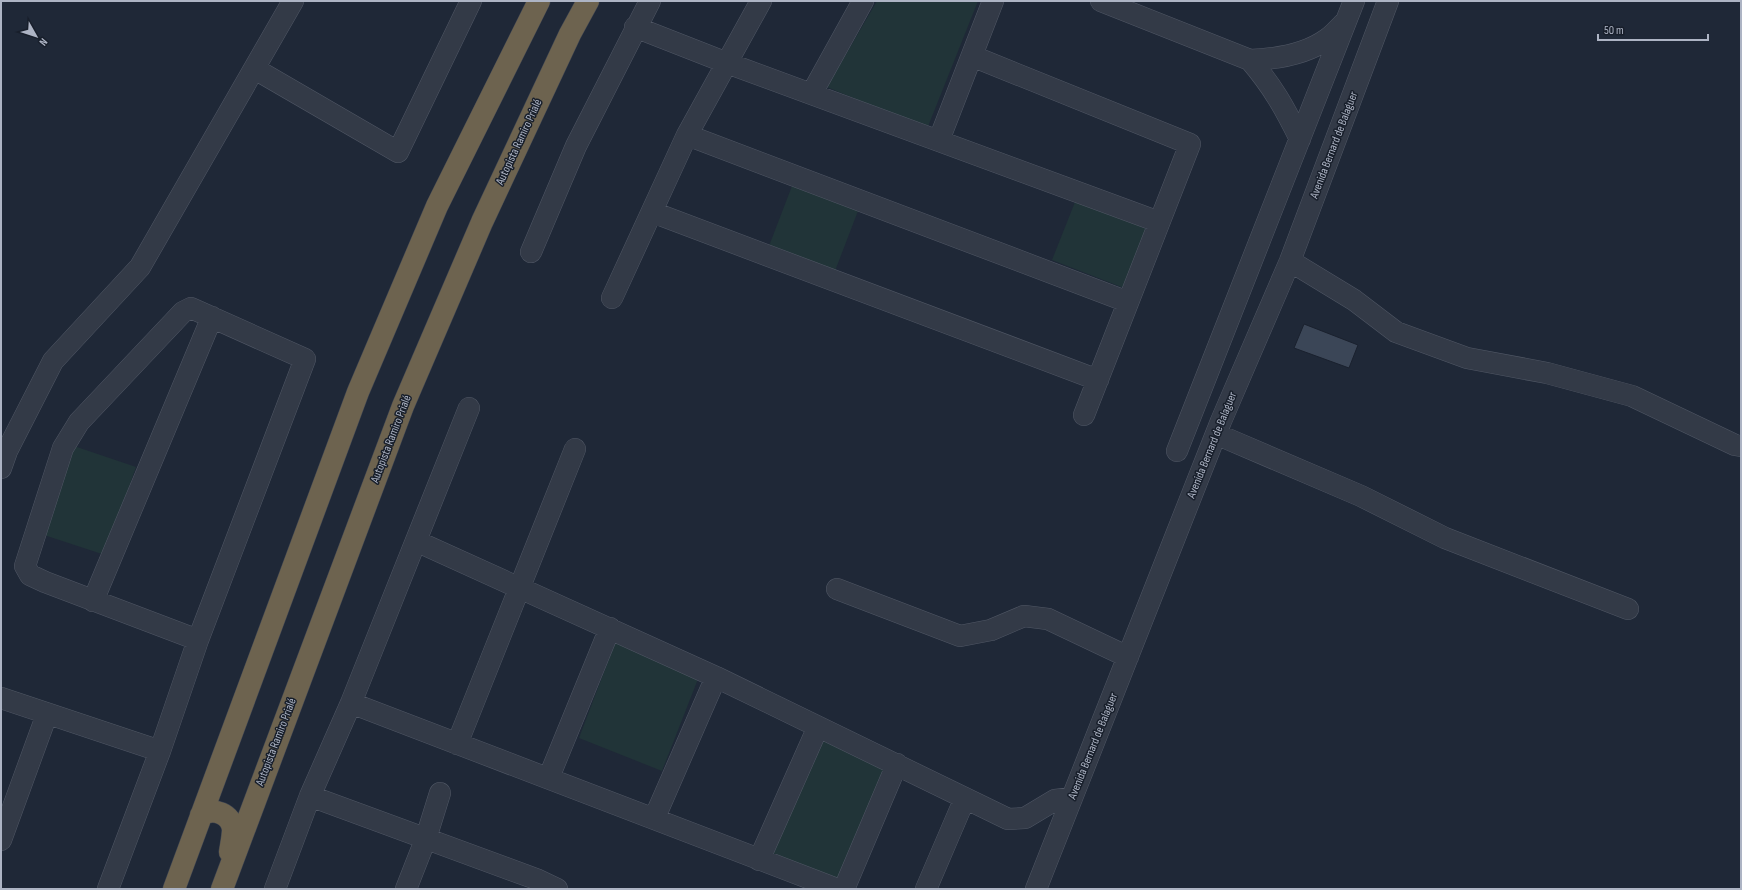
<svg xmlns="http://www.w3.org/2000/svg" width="1742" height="890" font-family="'Sofia Sans Condensed',sans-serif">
<rect width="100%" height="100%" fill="#1f2837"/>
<!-- green -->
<path fill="#213438" d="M877 1H978L927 129 827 87Z
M792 186 858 211 835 271 769 246Z
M1075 202 1147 229 1124 288 1052 260Z
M74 446 136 467 105 555 44 535Z
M615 643 698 679 662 771 579 738Z
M821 735 888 768 838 881 767 855Z"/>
<!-- building -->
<path fill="#3b4657" stroke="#1a212e" d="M1304 324 1358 345 1349 368 1294 348Z"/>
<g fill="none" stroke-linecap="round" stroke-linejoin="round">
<defs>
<path id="minor" d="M1101 1 1250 60C1276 59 1305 55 1327 39 1333 35 1338 29 1343 24
M635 27 727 63 1159 222
M972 56 1190 144 1084 415
M1250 60C1273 87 1284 107 1300 139
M255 69 398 152 471 1
M812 93 863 1
M687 135 1128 302
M939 140 993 1
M652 212 1098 380
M531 252 576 146 650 1
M1290 261 1354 300 1396 332 1467 358 1547 373 1632 396 1735 445 1741 446
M612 298 687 135 761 1
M1216 434 1361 496 1445 538 1628 609
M1177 451 1354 1
M1 468 7 451 53 361 140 267 293 1
M416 541 716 677 1008 819 1025 818 1055 800 1072 798
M837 589 960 636 991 630 1024 616 1048 619 1128 657
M93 601 212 317
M1 698 160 751
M351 703 837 889
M457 744 575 449
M549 777 610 628
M310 796 536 879 557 889
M654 819 716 677
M1 840 47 714
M759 860 818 727
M108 889 160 751 198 640 305 359 191 308 183 312 79 422 63 448 25 566 30 575 45 582 198 640
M275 889 310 796 351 703 469 408
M406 889 426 838 440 793
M844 889 897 764
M926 889 965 798
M1036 889 1221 421 1290 261 1388 1"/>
<path id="highway" d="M201 815C214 807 231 814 233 829 233 836 231 845 230 852
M174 889 358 392 437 206 539 1
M222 889 403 406 482 222 570 34 588 1"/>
</defs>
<!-- minor casing -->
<use href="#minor" stroke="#505765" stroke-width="22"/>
<!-- highway casing -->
<use href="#highway" stroke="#3d4452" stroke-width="23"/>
<!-- minor -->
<use href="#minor" stroke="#333a47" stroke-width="21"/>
<!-- highway -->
<use href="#highway" stroke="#6d634f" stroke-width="22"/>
</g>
<g text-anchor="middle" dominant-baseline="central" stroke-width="3" stroke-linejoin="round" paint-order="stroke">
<!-- street labels -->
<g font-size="12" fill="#adb4c4" stroke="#181f2b">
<text transform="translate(519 142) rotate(-65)">Autopista Ramiro Prialé</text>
<text transform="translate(1334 145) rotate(-69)">Avenida Bernard de Balaguer</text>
<text transform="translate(391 439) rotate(-69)">Autopista Ramiro Prialé</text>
<text transform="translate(1212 445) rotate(-68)">Avenida Bernard de Balaguer</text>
<text transform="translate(276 742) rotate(-69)">Autopista Ramiro Prialé</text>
<text transform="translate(1093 746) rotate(-68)">Avenida Bernard de Balaguer</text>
</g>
</g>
<!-- border -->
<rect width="1742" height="890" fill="none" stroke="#adb4c4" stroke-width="4"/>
<!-- north arrow -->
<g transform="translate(36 36) rotate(129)" stroke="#181f2b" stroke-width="3" paint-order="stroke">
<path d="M0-3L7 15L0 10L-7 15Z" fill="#adb4c4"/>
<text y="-6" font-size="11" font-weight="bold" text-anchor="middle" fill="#adb4c4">N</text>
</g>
<!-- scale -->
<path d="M1598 34v6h110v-6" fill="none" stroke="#adb4c4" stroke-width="2"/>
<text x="1604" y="34" font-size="12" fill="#adb4c4" stroke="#181f2b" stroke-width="3" paint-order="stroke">50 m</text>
</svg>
